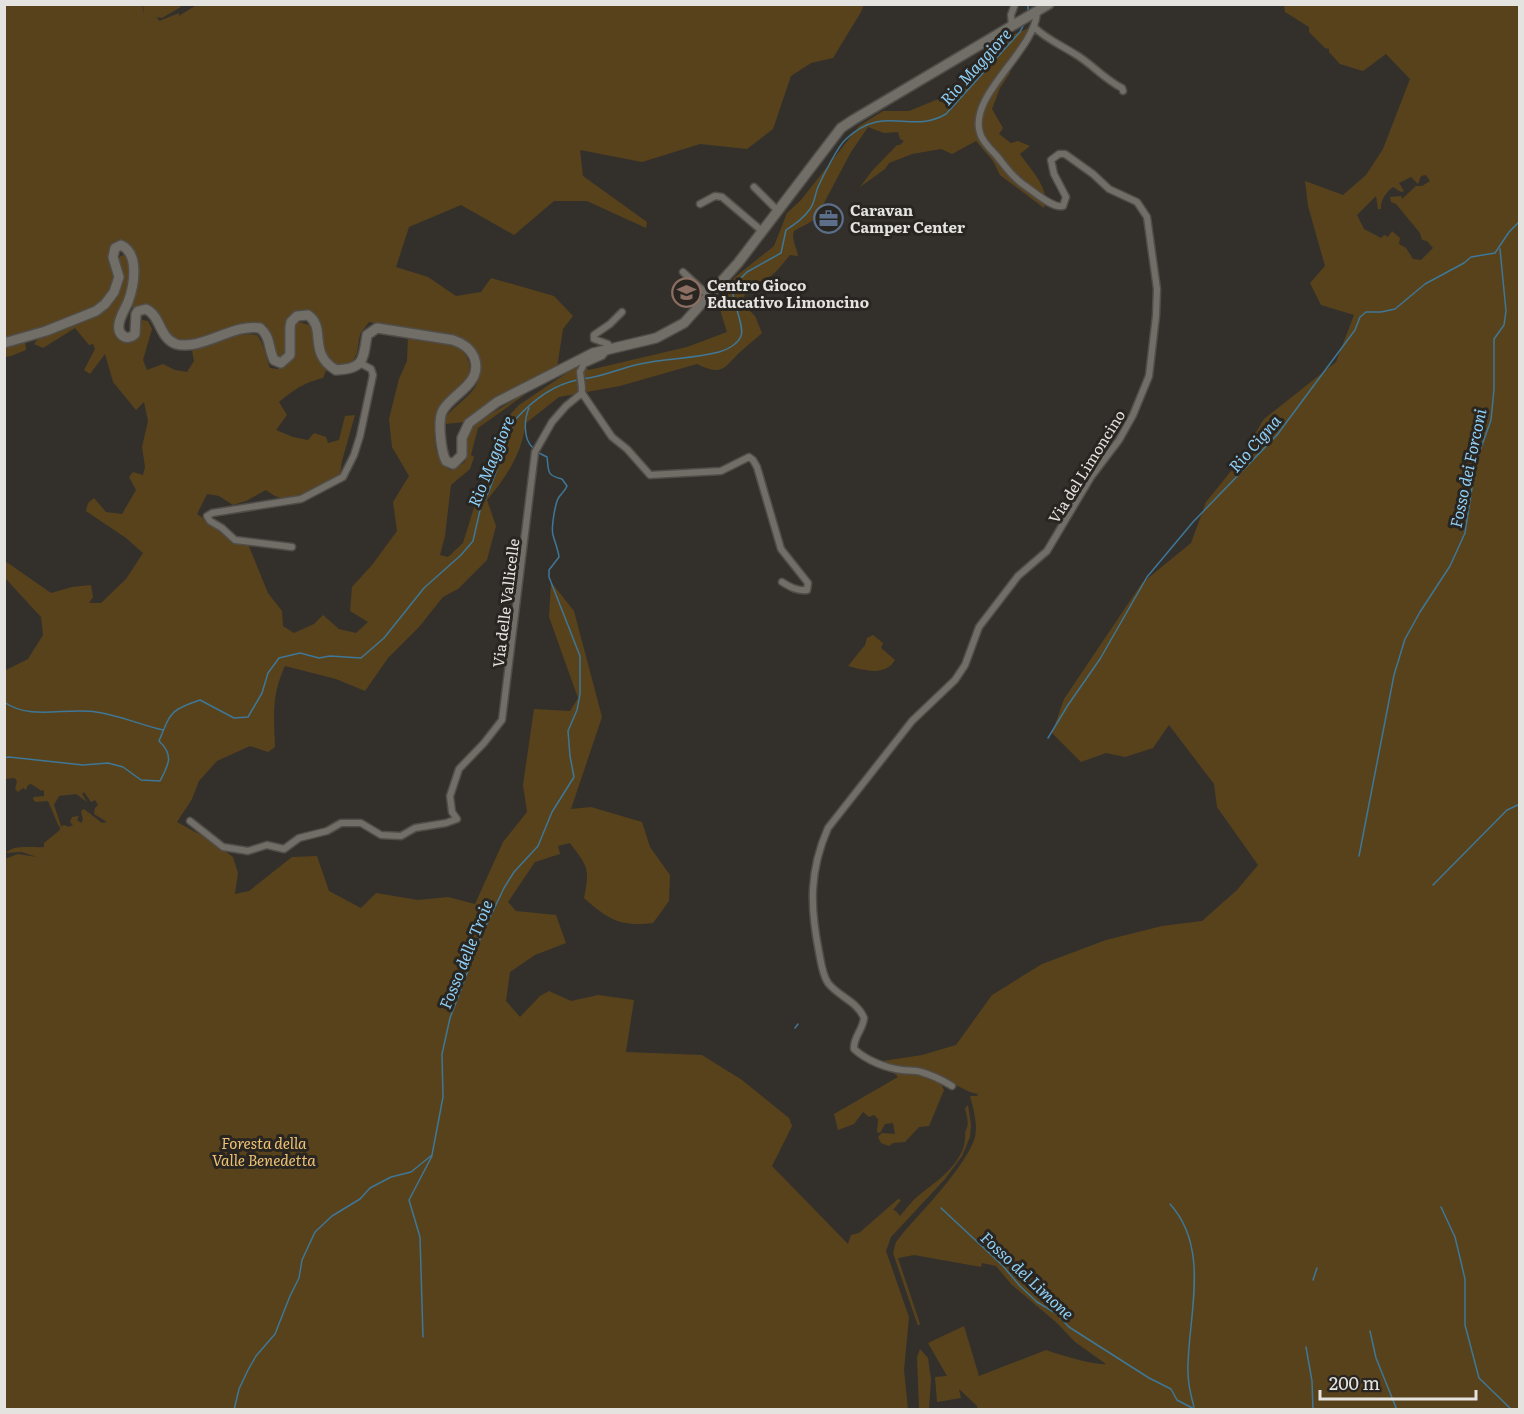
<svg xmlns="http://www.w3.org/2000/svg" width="1524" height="1414" font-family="Literata,serif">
<rect width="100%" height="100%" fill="#33302c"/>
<!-- green -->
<path fill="#58421b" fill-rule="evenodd" d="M198 4H861L863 7 861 12 833 58 811 63 791 76 773 129 747 149 700 144 642 162 580 150 583 176 647 222 646 228 587 201H554L514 235 461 205 409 227 396 267 428 277 456 296 481 292 491 278 554 296 573 316 563 329 557 368 465 422 445 424 442 421C452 408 464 401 473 390 486 374 480 349 464 339L369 322 360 334 357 353 352 363C341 367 336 368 327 361L318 325 296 312 286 320C286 333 289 351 279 358L273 353 258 325 184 342 171 337 147 308H132V248L123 239 112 244 111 256 115 278 113 286 98 307 47 328 5 340V5H142L144 15 143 5H177L181 7 162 18 157 17 159 21 179 13V16Z
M1284 5H1519V1409L978 1410 977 1406 959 1389 961 1398 937 1402 935 1377 947 1376 928 1343 964 1326 979 1376 1046 1350C1057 1354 1097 1366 1106 1364L1075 1342 1057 1323 1011 1284 996 1266 982 1263 981 1267 914 1255 898 1258 920 1324 918 1326 893 1253 896 1242 903 1233C923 1210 967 1165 975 1137 978 1123 973 1108 970 1096H977L978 1094 970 1092 937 1076 944 1090 929 1126 919 1127 905 1142 893 1143 889 1146 881 1143 878 1137 882 1133 895 1134 893 1123 885 1124 880 1133 877 1132 878 1119 874 1115 869 1117 863 1112 854 1124 838 1130 834 1114 898 1077 883 1061 922 1055 956 1045 992 995 1042 964 1106 940 1162 926 1202 921 1237 890 1258 865 1217 807 1214 784 1169 725 1153 748 1125 757 1106 753 1081 762 1052 733 1064 699 1142 583 1191 543 1206 502 1236 465 1264 419 1336 362 1354 315 1321 305 1310 283 1325 266 1308 206 1305 181 1343 195 1366 175 1383 149 1410 79 1386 54 1363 71 1340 64 1329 52V49L1325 48 1309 32V27L1285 12ZM1426 175 1430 181 1422 186H1416L1402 199 1401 196 1390 197 1391 202 1396 204 1420 233 1422 240 1427 241 1433 248 1421 260 1413 259 1406 248 1399 244 1400 238 1392 231 1388 237 1384 235 1381 238 1364 229 1357 215 1376 196 1378 209H1381C1380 201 1386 192 1393 187L1401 192 1404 191 1399 183 1411 177 1418 184 1421 176Z
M1031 27 1011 59 1010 73 1000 88 992 109 1003 128 999 134 1011 143 1018 141 1030 146 1020 154C1030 169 1051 189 1044 208L1000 175 993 161 976 141 952 154 941 149 912 154 889 163 885 169 860 187 872 171 897 145H900L904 141 900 139 898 132 884 133 868 127 851 152 816 218C809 224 802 226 794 231 791 241 797 247 798 256L790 255C784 262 777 272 769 277 751 288 750 278 742 303L755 316 762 333C755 340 746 346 739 353 723 369 722 376 697 364L620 386 559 397 526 423C521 455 507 476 487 500L496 526 487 560 458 589 443 597 419 627 388 658 365 691 336 679 285 666C271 696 274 716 275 747L268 752 250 746 217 761 199 781 192 799 177 822 208 839 233 857 238 873 235 894 249 891 292 857 317 856 329 891 361 908 376 893 418 900 448 897 475 904 503 842 527 812 523 785 534 709 570 711 578 698 549 617 551 582 574 611 602 717 571 809 591 807 642 822 650 847 670 875 669 901 653 923C619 927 608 919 584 898 590 868 588 867 570 843L558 846 560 854 535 862 508 902 516 911 556 915 566 943 535 955 510 972 506 1001 520 1017 540 996 549 991 571 1001 598 995 634 1000 626 1052 702 1055 742 1080 789 1118 792 1126 772 1166 848 1244 851 1235 859 1233 898 1199 901 1200 893 1210 896 1211 900 1216C907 1208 914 1198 923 1192 942 1178 968 1158 965 1132 970 1124 967 1117 965 1108L968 1105 971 1125 970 1137 962 1156 945 1179 891 1237 886 1251 909 1317 904 1370 908 1409H5V859L18 854 37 857 22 852 6 853C14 844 32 848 44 847V843L60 830V827L64 825 69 827 73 825 70 822 72 817 79 816 77 820 81 823 83 820 81 811 84 809 102 823 107 822 94 814 95 808 98 805 95 800 91 802 84 792 82 794 87 802 76 794 59 796 54 805 61 826 59 827 48 801 35 802 33 799 34 797 44 796V790L42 791 31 784 28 785 26 790 23 788 18 792 15 789 17 782 15 778 5 779 4 671 28 659 43 635 41 617 5 578V561L51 593 72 587 91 585 93 597 89 603H101L126 579 143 553 126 538 86 511 88 503 94 498 106 512 122 514 136 490 129 477 133 472 143 475 145 467 142 447 148 421 144 402 136 410 113 382 105 354 90 374 84 370 95 349 93 344 89 345 75 328 43 348 34 344 38 339C71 326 100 322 120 289L118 262 120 256 123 255 128 258C130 271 131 285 127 297 121 315 105 322 121 341L130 342 139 336 142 320 148 321 152 329 143 360 147 370 163 364 175 370 187 372 194 361 192 350C212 342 236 331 257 335 265 345 265 356 270 368L278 369 290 361 293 344 292 330 299 322 309 325 314 332 316 355 327 368 323 378C305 382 293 390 279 402L287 415 276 430 293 437 308 440 314 433 326 437 328 443 339 440 345 416 355 415 342 461 339 481C314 492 291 511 266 490L246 501 233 505 219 496 207 494 197 514 232 540 248 544 268 593 282 611 283 626 294 633 314 624 323 615 339 629 356 633 368 622 350 611 352 587 372 565 397 531 393 502 409 476 392 447 389 419 399 379 407 361 408 336C423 339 441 340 454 345 460 347 465 353 467 358 480 381 445 398 437 416 433 424 435 436 435 444 437 457 440 464 451 470L465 462 467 434 475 424 541 383 478 428 471 455 474 457 470 469 451 485 445 536 440 555 448 557 463 543 493 446 506 419 519 405 580 364 589 370 687 347 727 332 718 303 735 277 774 246 787 213 801 200 859 126 883 111H909L953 93 1003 39Z
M25 340 26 350 11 356 5 357V346Z
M873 635 883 643 881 648 895 660C885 677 864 670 848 666L865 645 867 638Z
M920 1349 928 1358 931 1380 929 1409H919L917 1357Z"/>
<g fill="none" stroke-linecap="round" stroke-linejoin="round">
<!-- stream -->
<path stroke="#3e7798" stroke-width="1.5" d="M1028 11V4
M582 379C603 377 620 368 640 364 666 358 693 359 719 352 727 350 738 344 741 336 745 327 732 301 732 287L747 272 781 253 786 230C795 224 804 218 810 209 815 202 815 194 818 187 823 176 838 146 846 139 885 103 910 135 946 114L1020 32 1024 24
M529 408C524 419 523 439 533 448
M4 702C31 721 66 707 96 712 118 715 141 725 163 730
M1048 738 1068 705 1100 659 1147 577 1193 522 1277 435 1355 330 1360 317 1366 312H1381L1395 309 1425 284 1464 263 1471 257 1495 253 1509 232 1520 221
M4 758 9 757 83 765 108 763 123 767 141 780 160 781C169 764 174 755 159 741 171 712 170 710 200 700L234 718 248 717 262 693 268 673 279 658 300 653 319 658 330 656 361 658 384 638 424 588 461 555 473 541 481 506 489 491 515 420C531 402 553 385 577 380
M1359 856 1394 675 1405 639 1420 612 1450 566 1465 533 1476 462 1491 420 1494 389V339L1504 325 1506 311 1500 249
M1433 885 1507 810 1520 804
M795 1028 798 1024
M1170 1204C1210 1248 1189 1313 1188 1365 1187 1380 1190 1393 1194 1407
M1441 1207 1455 1237 1465 1279V1325L1479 1378 1512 1410
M941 1208 1002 1265 1020 1286 1037 1302 1057 1314 1069 1327 1149 1378 1171 1389 1177 1400 1196 1410
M1313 1280 1317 1268
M1370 1331 1376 1358 1397 1410
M423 1337 420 1237 409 1200 432 1156
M1306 1347 1312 1381 1313 1410
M234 1410 239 1389 248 1370 256 1356 275 1334 290 1296 299 1278 302 1260 315 1232 332 1216 360 1199 370 1188 391 1177 411 1172 432 1155 443 1097 442 1054 450 1018 482 934 504 888 514 872 538 846 552 812 574 777 570 756 568 731 577 710 580 694V656L549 577V570L559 557C558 549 555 543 553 535 551 528 555 503 559 497 562 493 565 491 567 486L562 479C546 475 549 472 547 457L539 453"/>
<defs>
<path id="street" d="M1012 26 1011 15 1015 4
M1034 27C1046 39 1061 45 1075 54 1092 64 1104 79 1122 88L1123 91
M754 187 777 210
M700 204 715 196 722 197 762 231
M683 272 709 296
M610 349 608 344 594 339V335L610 324 622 312
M582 393 612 437 627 449 650 475 721 471 749 457 753 460 757 467 781 549 808 583 807 590C797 591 790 587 782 582
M292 547 235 540 222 528 210 521 207 516 212 513 301 499 343 477 354 455 360 436 373 375 371 369 360 363
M190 821 223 847 248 851 267 845 284 849 299 838 327 831 341 823H361L381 835 401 836 415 828 446 823 457 819 452 812 450 796 459 769 484 743 502 720 535 452 552 422 566 406 582 393 580 372 584 364 602 356 607 350
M952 1086C942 1080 932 1075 921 1072 915 1070 908 1071 902 1070 885 1068 866 1060 854 1049 853 1037 863 1030 864 1018 857 1001 839 997 828 983 822 974 821 962 819 952 810 907 809 871 828 828L912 721 955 680 965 665 979 627 1018 576 1047 551 1091 477 1119 440 1133 415 1149 376 1156 316 1157 289 1147 217 1137 202 1109 189 1093 174 1065 154H1059L1051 160 1054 174 1066 197 1063 206C1053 209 1033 191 1024 185 1011 176 1006 167 996 155 990 149 982 141 980 133 968 95 1035 51 1037 12"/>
<path id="secondary" d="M4 343 46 331 96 311 105 304 114 292 119 277 113 257 115 248 121 245C140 254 134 286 128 302 125 309 120 316 119 324 117 335 127 342 135 334L136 314 138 311 146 309C161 316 159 338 176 344 201 351 234 323 260 328 271 337 268 348 274 360L281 363 290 355V327L291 322 297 316 308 315C327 328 307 353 336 370 364 369 363 360 367 335L377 328 453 340C462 343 470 348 474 357 484 383 453 393 443 410 437 420 441 452 446 461L453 464 462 455V438L469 423 497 402 593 353 656 338 684 323 738 263 841 128 853 120 1049 4"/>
</defs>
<!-- street casing -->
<use href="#street" stroke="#504d49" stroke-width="9"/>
<!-- secondary casing -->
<use href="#secondary" stroke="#504d49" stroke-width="12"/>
<!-- street -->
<use href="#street" stroke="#716e68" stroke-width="6"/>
<!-- secondary -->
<use href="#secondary" stroke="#716e68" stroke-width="9"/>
<defs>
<path id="street-bridge" d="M580 372 582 388"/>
</defs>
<!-- street-bridge casing -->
<use href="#street-bridge" stroke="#504d49" stroke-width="9" stroke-linecap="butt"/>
<!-- street-bridge -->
<use href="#street-bridge" stroke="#716e68" stroke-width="6"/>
</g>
<!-- icons -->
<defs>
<symbol id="office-ring" viewBox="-11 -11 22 22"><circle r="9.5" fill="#292622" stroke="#5c6f8a" stroke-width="1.5"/><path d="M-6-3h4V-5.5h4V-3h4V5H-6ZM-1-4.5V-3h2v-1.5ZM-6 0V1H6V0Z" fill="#5c6f8a"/></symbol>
<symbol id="school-ring" viewBox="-11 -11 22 22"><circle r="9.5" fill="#292622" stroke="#8d6e63" stroke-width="1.5"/><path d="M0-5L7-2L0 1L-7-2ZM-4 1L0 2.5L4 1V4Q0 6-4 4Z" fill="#8d6e63"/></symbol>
</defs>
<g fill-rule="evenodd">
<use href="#office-ring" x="812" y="202" width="33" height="33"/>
<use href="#school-ring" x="670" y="276" width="33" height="33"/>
</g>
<g text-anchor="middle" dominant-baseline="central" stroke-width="6" stroke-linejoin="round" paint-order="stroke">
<!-- poi labels -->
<g font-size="15" font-weight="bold" fill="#e5e3e0" stroke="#292622" text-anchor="start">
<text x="850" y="209">Caravan<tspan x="850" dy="17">Camper Center</tspan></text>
<text x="707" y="284">Centro Gioco<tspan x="707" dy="17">Educativo Limoncino</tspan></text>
</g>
<!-- street labels -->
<g font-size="15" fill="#e5e3e0" stroke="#292622">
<text transform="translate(1086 466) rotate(-58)">Via del Limoncino</text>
<text transform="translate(505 603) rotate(-83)">Via delle Vallicelle</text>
</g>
<!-- park labels -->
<g font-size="15" font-style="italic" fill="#f0c274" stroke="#292622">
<text x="264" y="1142">Foresta della<tspan x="264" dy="17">Valle Benedetta</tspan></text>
</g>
<!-- water labels -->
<g font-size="16" font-style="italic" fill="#8fd1f9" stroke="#292622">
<text transform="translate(975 66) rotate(-48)">Rio Maggiore</text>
<text transform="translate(1254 443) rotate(-49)">Rio Cigna</text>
<text transform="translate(490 461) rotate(-68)">Rio Maggiore</text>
<text transform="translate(1467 468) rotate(-78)">Fosso dei Forconi</text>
<text transform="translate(465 954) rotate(-68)">Fosso delle Troie</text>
<text transform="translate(1028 1275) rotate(43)">Fosso del Limone</text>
</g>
</g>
<!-- border -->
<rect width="1524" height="1414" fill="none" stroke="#e5e3e0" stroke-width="12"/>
<!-- scale -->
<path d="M1320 1390v9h156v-9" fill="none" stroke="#e5e3e0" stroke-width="3"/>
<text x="1329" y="1390" font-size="18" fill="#e5e3e0" stroke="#292622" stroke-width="4.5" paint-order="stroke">200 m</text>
</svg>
